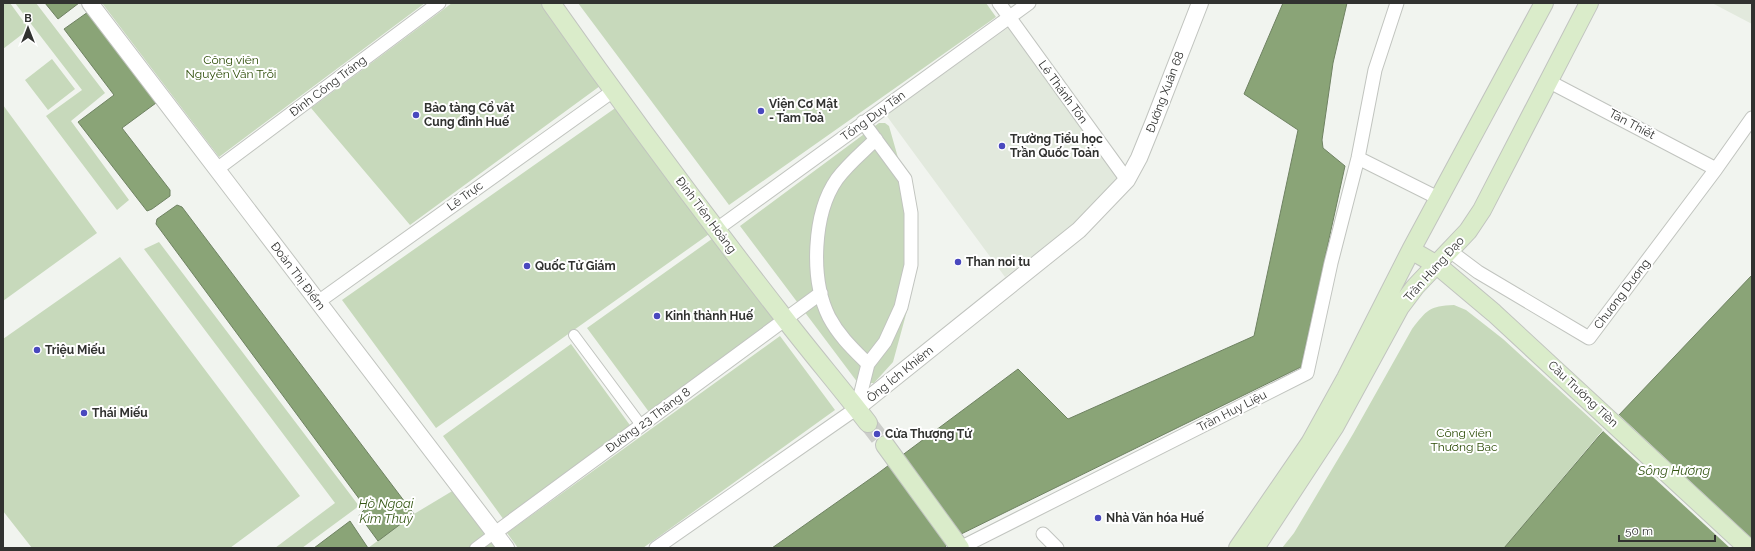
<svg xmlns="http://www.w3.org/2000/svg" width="1755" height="551" font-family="Raleway,sans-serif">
<rect width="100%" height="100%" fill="#f1f4ef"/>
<!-- built -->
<path fill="#e2e9dd" d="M1712 3H1752V24Z
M1009 27 1118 178 1068 229 1005 277 886 115Z"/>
<!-- green -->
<path fill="#c7d9bb" d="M3 3H10L29 29 3 49Z
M15 3H36L105 93 71 121 129 200 117 210 46 116 82 90Z
M102 3H425L219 157Z
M452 3H541L600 86 410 225 311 108Z
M578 3H986L996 17 729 205Z
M52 59 75 89 48 110 25 80Z
M621 104 712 232 436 428 342 300Z
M3 105 97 233 3 301Z
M879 123H885L889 126 910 200 905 287 908 307 893 362 874 383H858L740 226Z
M716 236 777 320 649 412 587 328Z
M159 242 359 506 302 548H275L335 503 144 249Z
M120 257 300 496 230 548H32L3 511V339Z
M1454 305 1466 310 1503 339 1603 430 1504 548H1282L1294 533 1353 434 1412 329C1427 310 1429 306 1454 305Z
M780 336 835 410 643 548H518L507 533Z
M571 344 632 428 504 520 443 436Z
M454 490 499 548H368L414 514Z"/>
<!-- water -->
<path fill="#8aa477" stroke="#6f8262" d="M45 3H79L58 19Z
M1283 3H1347L1333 63 1322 140 1323 148 1345 166 1301 367 953 538 944 548H772L877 474 1018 369 1068 419 1254 336 1298 130 1244 94Z
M88 12 156 103 122 128 170 190V196L152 209 147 211 78 122 114 95 64 29Z
M177 205 182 207 414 514 378 541 359 515 366 508 156 224 157 219Z
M1752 275V548H1504L1599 436Z
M350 521 368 548H314Z"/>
<!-- pier -->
<path fill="#f1f4ef" d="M1618 414 1752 539V548H1730L1602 430Z"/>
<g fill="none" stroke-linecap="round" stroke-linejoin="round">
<!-- secondary-tunnel -->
<path stroke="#cbcdc9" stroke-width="18" stroke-dasharray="18 9" stroke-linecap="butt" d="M868 423 885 445"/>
<defs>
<path id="pedestrian" d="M574 335 641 425
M475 548 495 533"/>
<path id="minor" d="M999 3 1127 180
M1548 81 1716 169
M1358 158 1440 199
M217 169 439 3
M717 229 1029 3
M1450 251 1478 272 1589 338 1716 169 1752 118
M318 302 613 91
M868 364C853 349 839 336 829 317 810 279 813 213 837 179 848 164 863 152 876 139
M495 533 821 293
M1043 534 1057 548
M656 548 857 408 868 364 885 342 901 307 911 265V213L905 179 863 122
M960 548 1307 373 1331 263 1358 158 1375 70 1397 3"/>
<path id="tertiary" d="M90 3 506 548
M857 408 1079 230 1127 180 1139 158 1154 121 1200 3"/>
<path id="secondary" d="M551 3C626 110 704 215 785 319 812 354 841 388 868 423
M1411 250 1437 265 1494 313 1748 548
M885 445 960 548
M1238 548 1310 443 1346 378 1411 250 1544 3
M1255 548 1335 426 1400 307 1415 287 1468 231 1482 210 1589 3"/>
</defs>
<!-- pedestrian casing -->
<use href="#pedestrian" stroke="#c1c4bf" stroke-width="12"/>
<!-- minor casing -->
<use href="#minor" stroke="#c1c4bf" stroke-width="15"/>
<!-- tertiary casing -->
<use href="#tertiary" stroke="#c1c4bf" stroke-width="18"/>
<!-- secondary casing -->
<use href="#secondary" stroke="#c1c4bf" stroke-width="20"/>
<!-- pedestrian -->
<use href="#pedestrian" stroke="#fff" stroke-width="10"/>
<!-- minor -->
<use href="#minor" stroke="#fff" stroke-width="13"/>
<!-- tertiary -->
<use href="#tertiary" stroke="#fff" stroke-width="16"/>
<!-- secondary -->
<use href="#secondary" stroke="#daecca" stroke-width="18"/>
</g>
<!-- markers -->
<g fill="#4948be" stroke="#fff" stroke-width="1.5">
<circle cx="761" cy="111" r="4"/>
<circle cx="416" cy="115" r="4"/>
<circle cx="1002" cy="146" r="4"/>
<circle cx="958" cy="262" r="4"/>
<circle cx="527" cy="266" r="4"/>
<circle cx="657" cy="316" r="4"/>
<circle cx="37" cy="350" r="4"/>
<circle cx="84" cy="413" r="4"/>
<circle cx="877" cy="434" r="4"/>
<circle cx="1098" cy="518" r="4"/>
</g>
<g text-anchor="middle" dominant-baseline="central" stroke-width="4" stroke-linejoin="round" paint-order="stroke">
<!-- park labels -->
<g font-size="12" fill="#2b4b05" stroke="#fff">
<text x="231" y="60">Công viên<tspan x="231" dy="14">Nguyễn Văn Trỗi</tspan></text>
<text x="1464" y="433">Công viên<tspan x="1464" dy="14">Thương Bạc</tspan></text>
</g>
<!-- street labels -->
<g font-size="12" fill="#313230" stroke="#fff">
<text transform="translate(328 86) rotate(-37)">Đinh Công Tráng</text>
<text transform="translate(1063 92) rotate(54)">Lê Thánh Tôn</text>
<text transform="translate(1165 92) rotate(-69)">Đường Xuân 68</text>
<text transform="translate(873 116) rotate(-36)">Tống Duy Tân</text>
<text transform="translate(1632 124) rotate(28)">Tân Thiết</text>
<text transform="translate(465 196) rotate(-36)">Lê Trực</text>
<text transform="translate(706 215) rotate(53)">Đinh Tiên Hoàng</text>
<text transform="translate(1434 269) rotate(-48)">Trần Hưng Đạo</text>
<text transform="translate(298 276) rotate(53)">Đoàn Thị Điểm</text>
<text transform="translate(1622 294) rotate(-53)">Chương Dương</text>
<text transform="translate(900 374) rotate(-39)">Ông Ích Khiêm</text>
<text transform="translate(1583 394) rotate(43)">Cầu Trường Tiền</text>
<text transform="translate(1232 411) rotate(-27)">Trần Huy Liệu</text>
<text transform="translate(648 420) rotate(-36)">Đường 23 Tháng 8</text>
</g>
<!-- poi labels -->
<g font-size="12" font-weight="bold" fill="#313230" stroke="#fff" text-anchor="start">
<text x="769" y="104">Viện Cơ Mật<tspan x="769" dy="14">- Tam Toà</tspan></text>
<text x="424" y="108">Bảo tàng Cổ vật<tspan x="424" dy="14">Cung đình Huế</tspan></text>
<text x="1010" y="139">Trường Tiểu học<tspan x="1010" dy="14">Trần Quốc Toản</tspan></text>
<text x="966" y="262">Than noi tu</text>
<text x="535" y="266">Quốc Tử Giám</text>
<text x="665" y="316">Kinh thành Huế</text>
<text x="45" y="350">Triệu Miếu</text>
<text x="92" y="413">Thái Miếu</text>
<text x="885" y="434">Cửa Thượng Tứ</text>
<text x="1106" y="518">Nhà Văn hóa Huế</text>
</g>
<!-- water labels -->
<g font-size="13" font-style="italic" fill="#365816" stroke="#fff">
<text x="1674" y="470">Sông Hương</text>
<text x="386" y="503">Hồ Ngoại<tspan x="386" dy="15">Kim Thuỷ</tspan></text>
</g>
</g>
<!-- border -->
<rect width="1755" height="551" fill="none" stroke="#313230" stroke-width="8"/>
<!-- north arrow -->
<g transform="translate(28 28)" stroke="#ffffff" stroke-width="3" paint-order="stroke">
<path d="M0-3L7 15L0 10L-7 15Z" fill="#313230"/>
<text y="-6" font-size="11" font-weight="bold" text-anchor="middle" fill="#313230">B</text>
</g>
<!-- scale -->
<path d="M1619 535v6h96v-6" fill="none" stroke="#313230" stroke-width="2"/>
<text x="1625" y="535" font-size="12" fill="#313230" stroke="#ffffff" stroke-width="3" paint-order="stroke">50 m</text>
</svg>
